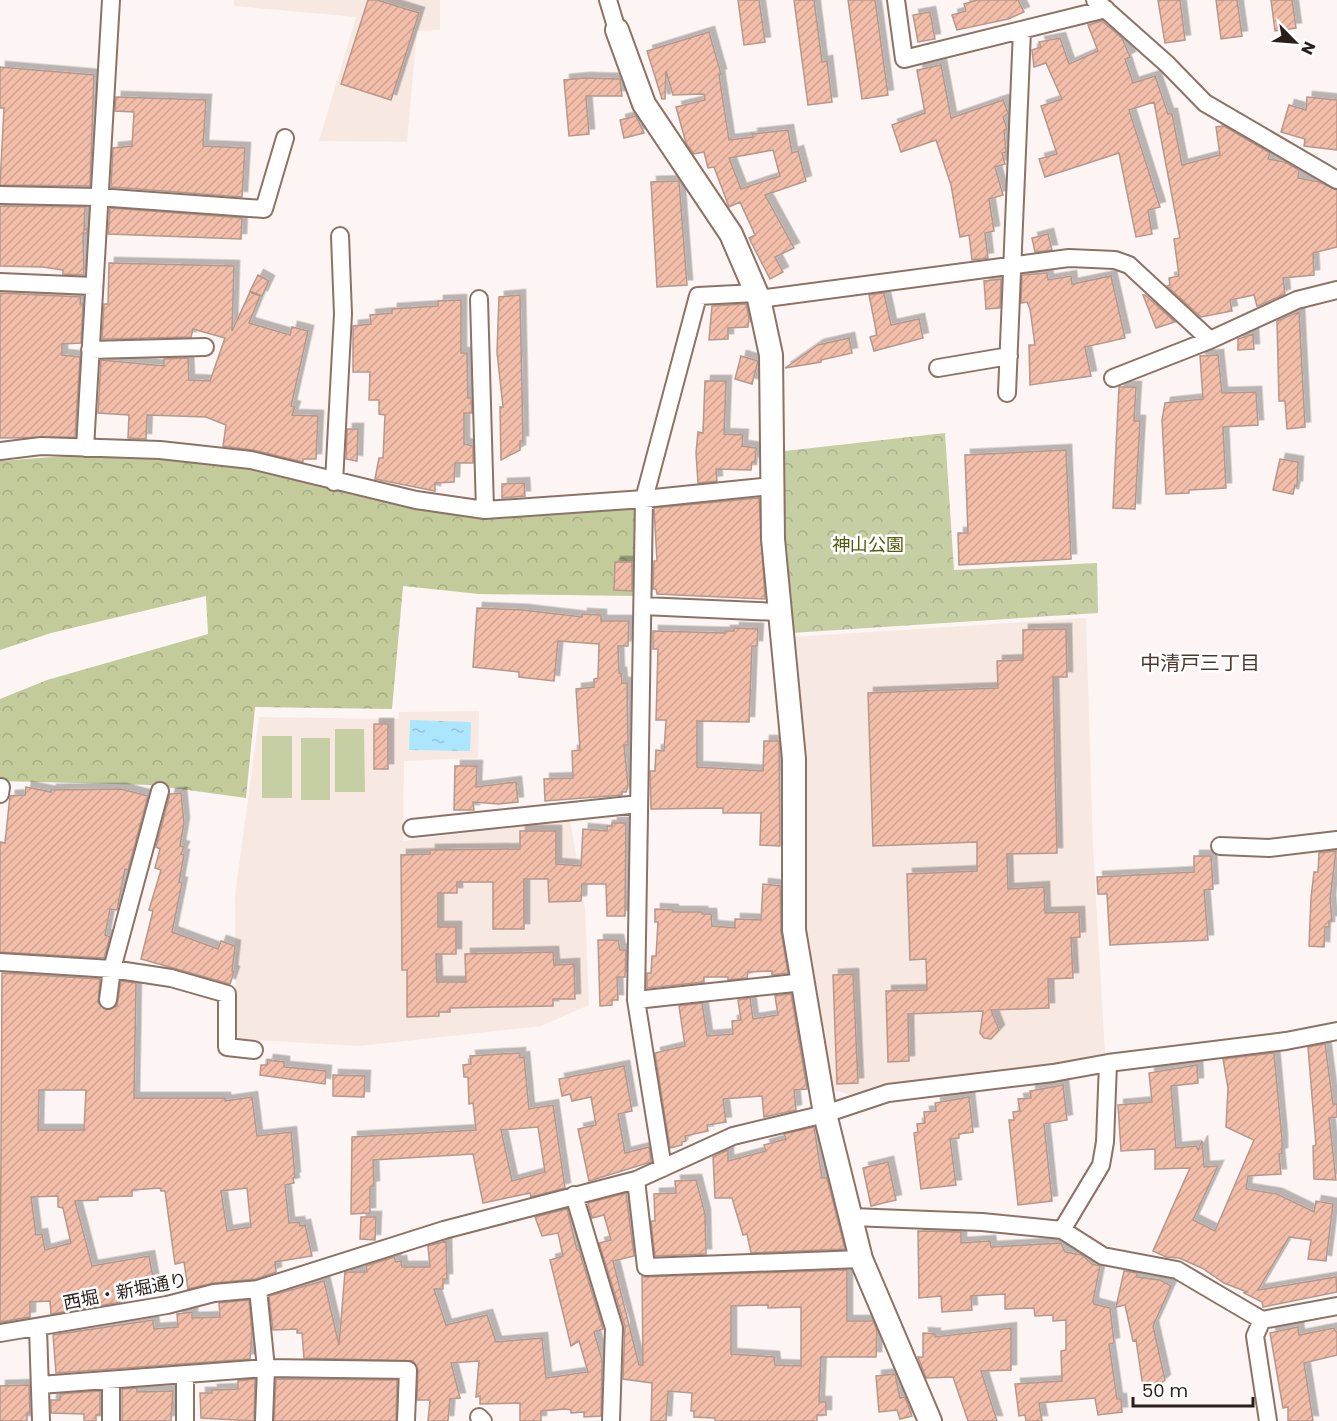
<svg xmlns="http://www.w3.org/2000/svg" width="1337" height="1421" font-family="Poppins,'Noto Sans JP',sans-serif">
<defs>
<pattern id="forest-crowns" width="20" height="18" patternUnits="userSpaceOnUse" patternTransform="scale(1.5)"><rect width="20" height="18" fill="#c2cb99"/><path d="M2 6a3 3 0 1 1 6 0M12 15a3 3 0 1 1 6 0" fill="none" stroke="#a7ae83"/></pattern>
<pattern id="park-crowns" width="20" height="18" patternUnits="userSpaceOnUse" patternTransform="scale(1.5)"><rect width="20" height="18" fill="#c6cea4"/><path d="M2 6a3 3 0 1 1 6 0M12 15a3 3 0 1 1 6 0" fill="none" stroke="#aab08d"/></pattern>
<pattern id="water-ripples" width="26" height="14" patternUnits="userSpaceOnUse" patternTransform="scale(1.5)"><rect width="26" height="14" fill="#ace5fe"/><path d="M2 4q2-2 4 0t4 0M15 11q2-2 4 0t4 0" fill="none" stroke="#94c4d9"/></pattern>
<pattern id="building-hatch" width="6" height="6" patternUnits="userSpaceOnUse" patternTransform="scale(1.5)"><rect width="6" height="6" fill="#f3bea9"/><path d="M-1 1l2-2M0 6l6-6M5 7l2-2" fill="none" stroke="#d0a391"/></pattern>
<filter id="shadow"><feDropShadow dx="5.5" dy="-5.5" stdDeviation="0" flood-color="#0004"/></filter>
</defs>
<rect width="100%" height="100%" fill="#fcf5f3"/>
<!-- built -->
<path fill="#f8e8e2" d="M234 0H440V30L417 31 407 142 319 141 356 17 234 6Z
M1086 618 1093 846 1105 1053 1054 1064 899 1082 850 1095 831 1089 805 913 793 637Z
M479 711 478 758 404 761 403 841 570 819 585 908 589 1005 541 1026 359 1046 236 1039 235 896 259 717 398 719 399 712Z"/>
<!-- forest -->
<path fill="url(#forest-crowns)" d="M91 454 247 466 425 509 639 505 636 596 479 594 403 586 392 709 255 707 246 798 151 785 0 781V699L47 680 208 634 206 596 51 633 0 650V461Z"/>
<!-- park -->
<path fill="url(#park-crowns)" d="M945 433 954 570 1097 563 1098 613 791 633 784 540 785 451Z"/>
<!-- pitch -->
<path fill="#c6cea4" d="M335 729H364L365 792H335Z
M262 736H292V798H262Z
M301 738H330V800H301Z"/>
<!-- water -->
<path fill="url(#water-ripples)" d="M410 720 471 722 470 751 409 750Z"/>
<!-- building -->
<path fill="url(#building-hatch)" stroke="#b5988d" stroke-width="1.5" fill-rule="evenodd" filter="url(#shadow)" d="M368 0H377L419 13 391 100 341 84Z
M738 0H759L765 42 744 45Z
M794 0H814L822 62 827 61 832 102 808 105Z
M848 0H875L888 95 862 99Z
M977 0H1018L1024 12 1008 19 957 30 952 15 966 11 964 4Z
M1158 0H1180L1185 40 1165 43Z
M1216 0H1237L1242 36 1221 39Z
M1271 0H1292L1296 28 1275 31Z
M930 12 935 39 918 42 913 15Z
M1102 21 1122 38 1130 57 1125 59 1133 83 1155 76 1168 114H1172L1182 165 1220 155 1216 127 1224 126 1270 153 1268 159 1285 162 1299 170 1298 178 1319 182 1337 190V247L1313 253 1314 275 1283 278 1285 294 1260 305 1257 306 1254 295 1230 300 1232 311 1201 317 1167 286 1170 285 1169 278 1179 276 1174 239 1180 238 1154 102 1129 110 1160 207 1148 210 1152 234 1136 237 1119 153 1045 177 1039 159 1057 154 1041 106 1062 99 1046 63 1034 67 1032 50 1041 47 1039 42 1060 38 1069 64 1098 51 1088 25Z
M709 32 721 74 719 75 729 140 753 137 752 134 788 130 792 153 798 151 806 181 765 195 794 248 775 257 783 272 770 279 749 238 755 235 740 202 729 207 714 167 708 168 704 152 694 154 686 143 676 107 705 100 704 94 673 95 666 71 665 99H662L647 51ZM773 150 780 176 741 189 729 158Z
M941 65 951 118 1003 100 1008 113 1003 117 1007 129 1004 131 1006 152 1002 153 1005 164 995 167 1003 195 989 199 994 231 985 233 988 258 972 260 969 235 960 237 951 185 936 140 901 152 892 125 925 113 917 70Z
M0 67 94 75 90 186 0 185 4 108H0Z
M584 78 620 79 622 96H586L589 134 569 136 564 80Z
M116 97 206 100 203 146 245 148 242 197 111 187 113 148 132 146 134 112 115 111Z
M1307 97 1337 100V150L1304 146 1305 139 1281 132 1289 105 1306 110Z
M636 116 644 133 624 138 620 120Z
M679 181 687 285 657 287 651 182Z
M0 206 85 207 84 230 87 228V233H83L84 275 63 274V270L43 267 0 266Z
M110 208 242 218 241 239 108 234Z
M1048 234 1052 250 1035 252 1032 238Z
M109 263 234 266 232 331 250 292 260 296 249 323 290 335 292 327 308 331 291 406 295 407 292 415 318 416 316 459H303V462L253 450 223 446 226 425 206 417 147 415 146 439 128 438 129 415 98 413 101 360 164 366V359L188 358 189 380 210 381 225 338 193 329 191 337 102 339 104 304H108Z
M1047 273 1048 280 1071 276 1072 284 1111 276 1125 338 1085 347 1091 376 1030 385 1029 345H1035L1030 309 1027 302 1021 303 1022 275Z
M258 275 269 281 262 296 250 291Z
M1001 279 1000 308 986 309 984 281Z
M0 293 81 297 80 304H83L81 343 62 344V355L80 357 75 437 0 438Z
M884 293 891 325 919 319 923 338 874 351 870 337 877 335 869 295Z
M520 295 523 441H520V450L501 460 500 407H503L497 352 499 297Z
M1143 295H1145L1175 322 1156 328Z
M461 300V353H467L468 398H471L472 413H464V444L473 446V463H455L454 482 435 483V491L375 479 379 458H383L385 415 379 414V400H369L370 372H353V326L371 324 370 315 392 313V309L438 306V301Z
M746 304 749 318 748 327 728 328V339L709 340 712 306Z
M1299 312 1305 427 1287 429 1285 401H1279L1277 321Z
M1253 334 1254 349 1238 350V339Z
M849 338 852 353 821 360V362L785 368 818 345Z
M1218 355 1222 393 1256 392 1258 425 1223 427 1226 488 1189 490V493L1166 494 1162 420 1165 403 1203 399 1200 356Z
M741 356 758 361 752 384 735 379Z
M705 381H726L724 434 743 435 742 446 756 448 755 462H752L751 470 716 469 717 481 698 483 696 453 698 432 703 433Z
M1119 387H1136L1134 421H1140L1135 509 1113 508Z
M347 429H358L357 461 346 459Z
M1066 450 1071 559 959 565 958 533H968L965 455Z
M1280 459 1298 462 1297 486 1295 485 1293 494 1273 490Z
M524 483 525 496 502 498V484Z
M759 498 765 599 657 594 656 589H653L654 561H657L654 508Z
M615 562H632V591L614 590Z
M477 608 523 610 582 617V614L601 615V621H629L628 646H618L619 673H621L622 683H627L628 745H624L628 785 626 792H622V795L545 801 544 779 573 778 572 751 580 750 576 689 594 687V679L598 678 599 644 558 641 554 681 519 677V672L473 667Z
M734 628 758 629 757 646H752L749 722 697 721V767L763 771 764 741H779L780 846 760 845 761 813H723V808L651 809 650 771H655L656 750 664 751 666 720H656L658 649H653V631L725 633V631H734Z
M1066 629 1067 677H1053L1057 853 1007 854 1008 889 1044 887 1045 913 1079 912 1080 937 1071 938 1073 978 1048 979 1049 1008 991 1010 999 1030 991 1039 984 1038 980 1033 983 1011 908 1014 909 1061 888 1062 886 991 927 990 926 959 910 960 907 874 977 871V842L873 846 868 693 998 688 997 661 1023 660V630Z
M374 724H388V769H374Z
M455 766H477L476 787 516 782 518 802 499 804 473 802 474 810H454Z
M26 787 51 792V790L121 789 148 796 128 870 125 869 117 910 110 909 105 935 110 937 104 958 0 952V842L5 843 10 796 25 795Z
M181 793 184 823 180 846 184 847 181 854 184 855 179 882 182 883 172 932 218 949 221 941 235 946 232 971 234 972 230 984 141 959 153 911 149 910 161 870 155 868 160 849 156 847 170 794Z
M612 823H626L625 916H607L606 884H582L581 901 549 902 548 879H524V929H493V882H457V893H438V927H456V954H436L437 982H466L465 954 553 952 554 965 574 964 575 999H553V1006L450 1008V1012H439V1016L407 1017V970H402L401 855 430 854V850L520 849V831H556V864L581 866 583 829 607 831V826H612Z
M1336 851 1330 900 1332 921H1329V927H1325L1324 947 1309 946 1311 898 1314 872H1318L1319 853Z
M1194 856H1211L1213 889 1204 890 1208 940 1110 945 1107 894H1098L1097 877 1194 872Z
M763 884 780 886 781 932 788 973 772 975V971L748 972 747 978 728 980V977H704V982L647 988V973H651L652 956H656L658 922H655V909L673 910V912H702V914H711L712 926 735 928V919L761 920Z
M598 940H618L620 950H626L625 977H617L618 1000H612V1005L600 1006Z
M2 973 100 979 98 1003 107 1010 117 1006 121 981 136 983 134 1098H225V1101L252 1097 257 1136 291 1132 295 1177 293 1178 294 1183 285 1185 289 1223 299 1222 300 1226 305 1225 312 1256 275 1262 276 1272 256 1279 213 1283 188 1289 184 1262 175 1264 165 1191H161L160 1188 132 1190V1196L98 1197V1200L75 1201 92 1266 149 1256 154 1283 125 1288 127 1301 51 1314 50 1301 30 1302V1317L0 1322ZM39 1090H86L84 1130H38ZM247 1188 251 1227 227 1231 221 1191ZM58 1196V1207L63 1208 71 1243 45 1250 42 1234 36 1235 31 1197Z
M853 974 858 1083 837 1084 833 975Z
M791 994 807 1089 794 1090 796 1110 764 1117 762 1096 723 1099 726 1122 707 1125 708 1131 685 1136 686 1141 682 1142V1145L670 1148 655 1053 685 1046 679 1006 702 1003 707 1036 733 1034 732 1021 741 1020 738 1000 750 998 753 1019 778 1015 775 996Z
M1325 1044 1333 1104H1337V1117L1329 1118 1336 1180 1314 1179 1313 1146 1316 1145 1308 1047Z
M520 1053V1058L524 1057 529 1109 553 1105 565 1188 531 1197 530 1193 483 1203 473 1154 373 1160 374 1186 370 1187V1213L351 1214 352 1137 476 1130 473 1103 469 1104 468 1077H464L463 1065 471 1064 470 1056ZM538 1127 545 1172 512 1181 501 1130Z
M1274 1053 1282 1139V1153L1279 1154 1281 1174 1248 1176 1246 1189 1277 1194 1314 1212 1316 1201 1333 1204 1326 1261 1308 1259 1311 1240 1289 1237 1258 1290 1336 1277 1337 1292 1263 1307 1262 1302 1244 1293 1247 1292 1224 1283 1202 1268 1179 1258 1166 1257 1153 1251 1190 1168 1155 1169V1149L1121 1151 1118 1105 1152 1102 1149 1073 1197 1065 1198 1083 1171 1086 1176 1148 1196 1146 1198 1150 1202 1141 1204 1167 1218 1166 1193 1220 1215 1231 1254 1140 1226 1127 1228 1088 1223 1059Z
M268 1060 284 1062V1067L326 1071 325 1084 260 1075 261 1065H267Z
M624 1066 632 1111 618 1114 625 1153 649 1147 651 1162 589 1181 578 1129 596 1125 591 1097 572 1101 570 1094 562 1096 559 1079Z
M333 1075 365 1076 364 1097 333 1096Z
M1063 1085 1067 1120 1044 1124 1052 1201 1018 1205 1009 1120H1014L1013 1112 1020 1111 1018 1099 1031 1098 1030 1091Z
M969 1097 973 1132 959 1134V1138L950 1139 956 1185 921 1189 914 1133 918 1132 917 1124 925 1123 924 1112 936 1111 935 1103Z
M814 1127 822 1178H827L845 1249 751 1253 747 1234 743 1235 732 1198H715L713 1157 728 1150V1161L766 1151 764 1145 786 1139 784 1134Z
M888 1162 896 1200 871 1206 863 1168Z
M696 1180 705 1214 706 1254 655 1256 651 1221H655L654 1194 676 1193 675 1181Z
M626 1193 634 1256 613 1261 639 1365H643L642 1277 847 1270V1321H873L877 1330 876 1357H821L819 1402H826V1415H817V1421H716L714 1418 694 1417V1411H691L692 1393 668 1391 666 1421H651L652 1383 623 1379 625 1326 599 1243 611 1240 604 1215 592 1218 588 1203ZM768 1305V1308L801 1307V1366L775 1365 774 1357 731 1354V1306Z
M567 1209 577 1250H579L603 1329 594 1332 602 1360 601 1416 584 1417V1412L571 1413V1410L565 1409 541 1411V1421H520V1403L480 1404V1396L476 1397 479 1361 451 1363 460 1398 450 1399 448 1421H428L430 1400H417L418 1370 413 1361 304 1358 302 1333H297V1329L273 1330 269 1296 324 1281 339 1345 345 1272H367L366 1266 394 1257 396 1262 401 1261 402 1267H430L428 1246 446 1241 447 1279H443V1289H434L446 1325 487 1315 496 1342 542 1338 546 1378 588 1372 579 1341 571 1346 550 1260 563 1256 558 1233 542 1236 535 1217Z
M361 1217H376L375 1240 360 1239Z
M918 1231 961 1232V1243L990 1241 991 1247 1061 1243 1065 1252 1082 1255 1092 1264 1100 1266 1093 1301 1094 1304 1110 1308 1114 1343 1109 1344 1117 1399H1121L1122 1412 1098 1415 1095 1398 1039 1403 1042 1421H1026L1025 1415 1019 1416 1015 1384 1062 1381 1061 1351 1066 1350V1320L1053 1321V1315L1035 1316 1034 1308 1005 1309V1294L971 1296 972 1310 942 1312 941 1296 919 1298Z
M1124 1271 1137 1273V1277L1160 1280 1171 1286 1153 1326 1165 1380 1161 1383 1143 1387 1136 1340 1133 1341 1125 1305 1116 1307Z
M249 1300 252 1332 250 1359 56 1373 53 1335 153 1320 154 1329 178 1327 177 1314 192 1312V1318L220 1317 219 1303Z
M1298 1327 1299 1335 1334 1328 1337 1333V1355L1304 1363 1313 1421H1288V1407L1283 1408 1270 1333Z
M1011 1328V1370L981 1371 997 1421H968L953 1377 926 1378 918 1357H923V1333L935 1334V1337Z
M895 1374 900 1398 905 1397 912 1416 900 1419 897 1410 879 1412 876 1376Z
M255 1379 254 1421 201 1418 200 1393H212V1390L238 1389V1381Z
M276 1379 397 1380 396 1421H274Z
M29 1385 30 1413H27V1421H0V1386Z
M137 1388V1392L173 1391 171 1421H122V1389Z
M100 1391V1415H96V1421H84V1414L51 1413V1400H60V1394Z"/>
<g fill="none" stroke-linecap="round" stroke-linejoin="round">
<defs>
<path id="street" d="M608 0 617 30
M896 0 904 59 1106 9
M1095 0 1167 64 1205 103 1337 180
M0 195 98 197 264 209 285 138
M0 282 93 286
M479 299 485 510
M759 299 1069 258 1115 260 1129 265 1210 340
M90 350 205 347
M938 368 1009 356
M1113 378 1210 340 1297 300 1337 290
M1007 393 1022 30
M85 448 111 0
M0 451 41 446 160 450 251 460 416 500 485 510 644 499 772 486
M334 482 343 314 340 236
M643 606 778 612
M0 794 1 787
M412 828 639 804
M1220 846 1269 848 1337 840
M0 962 112 969 171 978 227 994V1047L254 1050
M108 1000 112 969 160 791
M636 1000 804 982
M663 1168 636 1000 644 499 698 296 756 293
M636 1180 646 1267 861 1259
M574 1195 614 1328 611 1421
M851 1217 982 1222 1062 1230 1103 1256 1177 1270 1262 1320
M1062 1230 1101 1165 1105 1142 1108 1063
M258 1289 266 1368 264 1421
M38 1328 41 1421
M0 1333 167 1305 214 1293 258 1289 444 1230 636 1180 733 1136 825 1114 888 1093 1053 1073 1108 1063 1286 1041 1337 1031
M185 1374V1421
M111 1380V1421
M40 1385 266 1368 408 1370 406 1421
M479 1417 483 1421
M1268 1421 1255 1336 1262 1320 1337 1306"/>
<path id="secondary" d="M617 30 644 104 731 234 759 299 771 355 773 539 794 759V930L825 1114 861 1259 930 1421"/>
</defs>
<!-- street casing -->
<use href="#street" stroke="#8d7266" stroke-width="20"/>
<!-- secondary casing -->
<use href="#secondary" stroke="#8d7266" stroke-width="26"/>
<!-- street -->
<use href="#street" stroke="#fff" stroke-width="16"/>
<!-- secondary -->
<use href="#secondary" stroke="#fff" stroke-width="22"/>
</g>
<g text-anchor="middle" dominant-baseline="central" stroke-width="5" stroke-linejoin="round" paint-order="stroke">
<!-- park labels -->
<g font-size="18" fill="#515a09" stroke="#fff">
<text x="868" y="544">神山公園</text>
</g>
<!-- street labels -->
<g font-size="18" fill="#2a1f1a" stroke="#fff">
<text transform="translate(125 1291) rotate(-11)">西堀・新堀通り</text>
</g>
<!-- neighbourhood labels -->
<g font-size="20" fill="#4e362c" stroke="#fff">
<text x="1200" y="663">中清戸三丁目</text>
</g>
</g>
<!-- north arrow -->
<g transform="translate(1295 42) rotate(115)" stroke="#ffffff" stroke-width="4.5" paint-order="stroke">
<path d="M0-4.5L10 22L0 15L-10 22Z" fill="#2a1f1a"/>
<text y="-9" font-size="16" font-weight="bold" text-anchor="middle" fill="#2a1f1a">N</text>
</g>
<!-- scale -->
<path d="M1133 1397v9h120v-9" fill="none" stroke="#2a1f1a" stroke-width="3"/>
<text x="1142" y="1397" font-size="18" fill="#2a1f1a" stroke="#ffffff" stroke-width="4.5" paint-order="stroke">50 m</text>
</svg>
